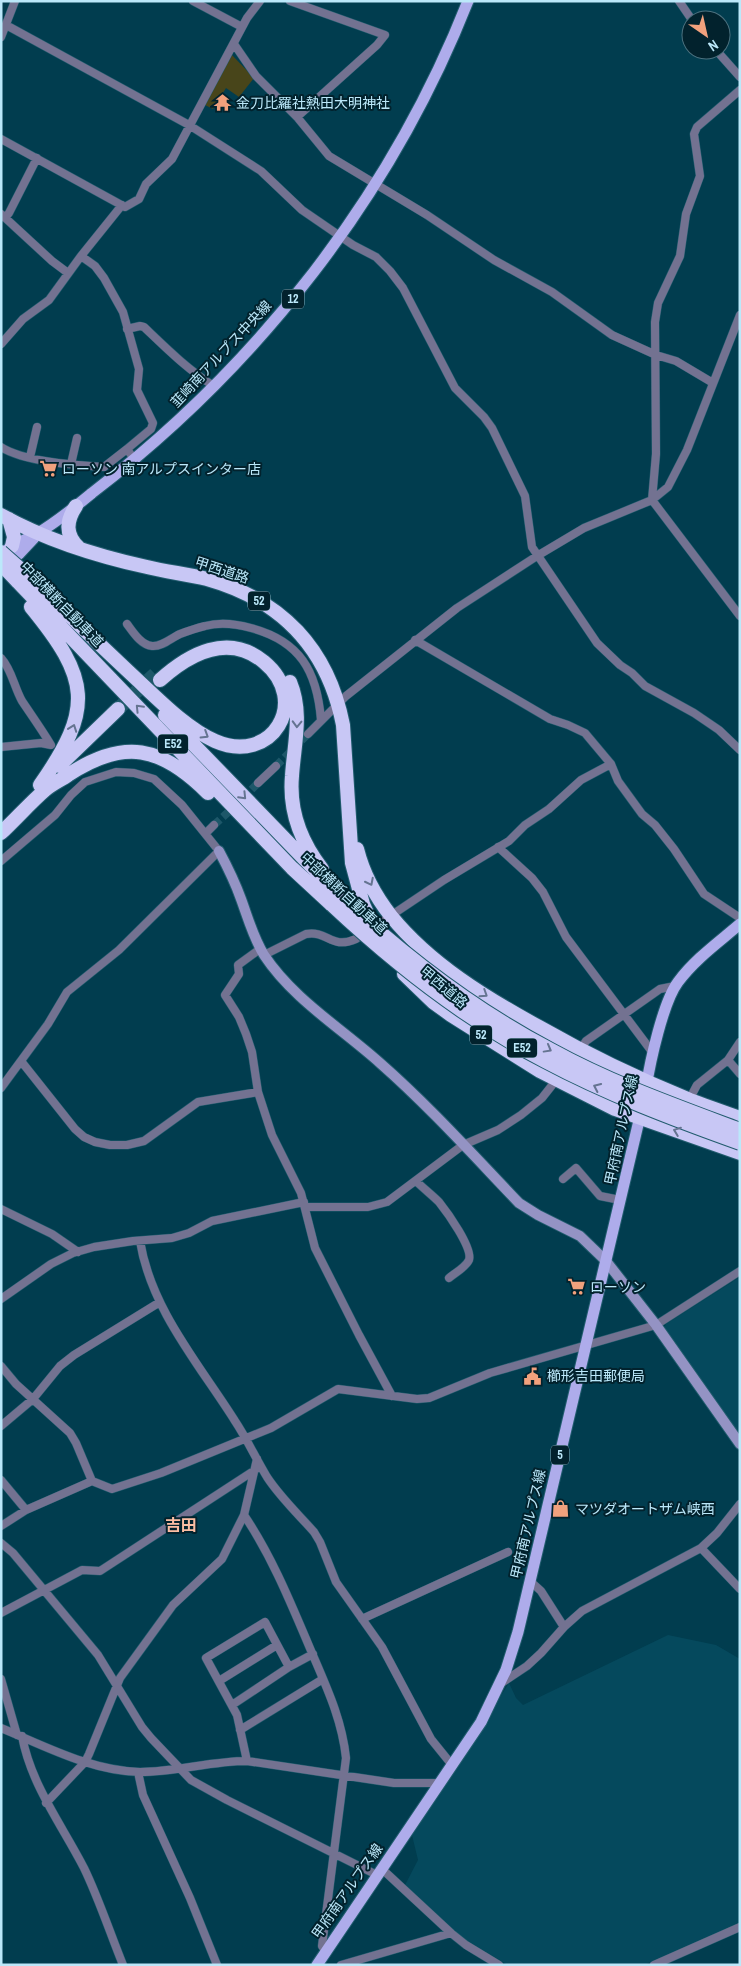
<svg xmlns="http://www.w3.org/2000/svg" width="741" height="1966" font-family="'Archivo Narrow','Noto Sans JP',sans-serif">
<rect width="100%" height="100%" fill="#013d4f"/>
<!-- built -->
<path fill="#05495d" d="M740 1277V1438L663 1330 666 1324Z
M668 1635 716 1645 740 1659V1923L644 1965H508L454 1933 404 1887 418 1860 412 1835 509 1683 516 1698 523 1705Z"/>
<!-- green -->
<path fill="#48451a" d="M232 55 254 78 239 97 226 88 213 109 203 104Z"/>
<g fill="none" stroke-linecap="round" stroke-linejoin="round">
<!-- street-tunnel -->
<path stroke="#1d5769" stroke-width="8" stroke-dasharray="8 4" stroke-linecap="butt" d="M276 766 308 734
M243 798 258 783
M214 825 235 806"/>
<!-- highway-tunnel -->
<path stroke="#1d5769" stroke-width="14" stroke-dasharray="14 7" stroke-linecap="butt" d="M118 709 155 674"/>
<defs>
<path id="street" d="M193 1 242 27
M290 1 385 35 377 45 297 117
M679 1 692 20
M6 25 189 125 261 171 302 210 353 245 376 257 390 271 403 288 455 388 484 417 492 428 525 496 532 547 597 643 620 665 632 673 645 686 694 713 719 730 740 750
M1 37 15 1
M234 44 256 76 297 117 329 156 427 215 494 260 552 292 612 335 656 355 676 361 713 383
M716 50 740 77
M740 90 697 127 694 134 700 176 686 214 680 256 658 303 655 322 656 454 652 500 740 616
M1 139 125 207 139 199 146 184 172 159 247 18 260 1
M1 214 52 261 68 273
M5 218 9 213 37 158
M81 256 95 266 104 278 123 312 139 369 137 390 153 423 151 429 127 449 134 459
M127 329 140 326 144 327C166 348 188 370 214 386
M1 344 23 319 49 300 81 256 122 205
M1 447C24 462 76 465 104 467L127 449
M30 457 37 427
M71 464 77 438
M127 624C133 632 141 645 152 646 162 647 171 638 180 634 188 631 197 628 205 626 219 622 237 624 251 628 300 641 317 671 321 720
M415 640 550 719 568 725 585 733 611 764 618 781 642 814 655 825 674 849 704 894 740 918
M1 658C12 670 14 687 22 701 32 716 42 730 51 745L41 743 1 747
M308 734 346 696 457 608 537 556 584 528 652 500 668 487 687 450 740 315
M258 783 276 766
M206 833 214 825
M498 847 532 878 543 892 566 937 653 1053
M1 861 55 815 71 795 85 782 116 772 134 773 154 779 182 805 219 851 119 950 67 992 48 1024 1 1088
M260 949 238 965 239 974 225 995 239 1017 246 1034 252 1052 258 1092 272 1135 301 1193 315 1248 359 1335 392 1396
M264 955 306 934C328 930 331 950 356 939L444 880 509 841 525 825 549 809 581 780 611 764
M580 1050 586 1041 660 989 675 986
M728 1060 740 1074
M21 1061 75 1129 84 1137 95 1142 110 1145H127L144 1141 198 1102 258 1092
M689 1100 697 1085 728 1060 740 1042
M563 1179 576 1168 600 1196 620 1200
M416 1181C423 1188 432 1195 439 1202 447 1212 473 1248 469 1260 466 1267 455 1273 449 1278
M305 1207H368L387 1202 463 1145 498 1130 521 1115 542 1098 557 1079
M1 1209 52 1234 78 1252
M140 1241C151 1309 199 1364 235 1421 247 1439 256 1459 267 1477 280 1497 299 1515 314 1532L320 1542 336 1582 382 1647 431 1739 452 1765
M1 1299 51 1264 73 1253 94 1247 133 1241 172 1238 189 1233 212 1221 304 1202
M1 1366 16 1384 70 1433 76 1443 92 1481 112 1489 161 1473 271 1428 338 1389 417 1399 429 1398 490 1373 656 1325 740 1271
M1 1426 33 1399 60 1366 74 1355 160 1302
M1 1480 26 1510
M244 1515C273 1558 292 1606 312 1653 327 1688 342 1720 346 1758L322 1946 325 1950
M1 1526 26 1510 92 1481
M1 1543 13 1553 98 1655 142 1727 151 1738 191 1780 227 1800 377 1875
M701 1548 740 1589
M530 1581 541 1591 564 1627
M1 1613 82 1570 100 1571 255 1470
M362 1619 508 1552
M1 1679 17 1735
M219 1681 277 1645
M500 1684 527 1666 541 1653 564 1627 582 1611 701 1548 717 1533 740 1504
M232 1705 289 1667 313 1654
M1 1728C45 1746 91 1771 140 1772 176 1772 211 1761 247 1761L394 1783H439
M240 1730 323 1679
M22 1736C31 1785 62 1825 84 1868 99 1899 110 1933 123 1965
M247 1761 237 1715 206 1658 265 1622 289 1667
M138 1772 143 1795 190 1898 217 1965
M46 1803 85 1762 89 1754 120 1678 173 1605 222 1559 244 1515 257 1459
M382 1869 451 1933 466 1945 499 1965
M341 1965 451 1933
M654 1965 740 1927"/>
<path id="secondary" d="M219 851C227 866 235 882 241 899 248 918 253 937 264 955 293 999 341 1028 380 1063 429 1106 474 1156 519 1203L538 1215 580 1236 606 1261 656 1325 740 1444"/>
<path id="primary" d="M8 549C17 542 28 539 38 533 57 522 75 507 92 493 258 366 391 196 468 1
M4 566 19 554 34 538
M646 1088C650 1062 663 1002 678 982 695 959 719 942 740 924
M317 1965 481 1722 506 1670 518 1632 641 1112"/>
<path id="highway" d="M76 506C66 521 65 535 79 548
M1 515C46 540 97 556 147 567 167 572 187 574 207 579 282 600 328 649 343 725L352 863 363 904 373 927
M9 519 14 537 12 546
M26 574C60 607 95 640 130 673 155 696 185 728 215 741 272 766 311 701 264 662 228 632 189 654 160 680
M17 581 292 868 332 905
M31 607C90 679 94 708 40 785
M290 682C303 713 294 744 292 776 289 810 301 842 322 869
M165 715 340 896
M59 766 118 709
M1 833C16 819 30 803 45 790 52 784 61 780 68 775 124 738 161 746 208 793
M357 849C363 873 376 897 391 916 430 964 486 998 539 1027 588 1055 638 1079 690 1100 706 1106 723 1112 740 1118
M404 974 433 1002 451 1015 540 1071 615 1109 740 1153"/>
</defs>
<!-- street casing -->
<use href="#street" stroke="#225c6e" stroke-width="9"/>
<!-- secondary casing -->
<use href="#secondary" stroke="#225c6e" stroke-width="12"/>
<!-- primary casing -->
<use href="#primary" stroke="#225c6e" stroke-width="13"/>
<!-- highway casing -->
<use href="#highway" stroke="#225c6e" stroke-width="16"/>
<!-- street -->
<use href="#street" stroke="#737291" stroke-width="8"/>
<!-- secondary -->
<use href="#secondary" stroke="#9493c4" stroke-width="10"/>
<!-- primary -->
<use href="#primary" stroke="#aeaceb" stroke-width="11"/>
<!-- highway -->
<use href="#highway" stroke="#c8c7f5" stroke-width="14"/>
<defs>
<path id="highway-bridge" d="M1 552 26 574
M1 564 17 581
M340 896C404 956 473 1009 551 1050 611 1083 676 1106 740 1130
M332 905C397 966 466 1020 545 1061 607 1094 673 1119 740 1143"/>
</defs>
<!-- highway-bridge casing -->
<use href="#highway-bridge" stroke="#225c6e" stroke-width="16" stroke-linecap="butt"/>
<!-- highway-bridge -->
<use href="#highway-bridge" stroke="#c8c7f5" stroke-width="14"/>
</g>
<!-- one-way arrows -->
<defs><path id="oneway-chevron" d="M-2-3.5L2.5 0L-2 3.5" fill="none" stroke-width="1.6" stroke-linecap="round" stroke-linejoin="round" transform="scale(1.25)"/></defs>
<g stroke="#657491">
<use href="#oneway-chevron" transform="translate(139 708) rotate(-134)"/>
<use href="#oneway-chevron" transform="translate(297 724) rotate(92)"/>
<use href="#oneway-chevron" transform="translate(73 728) rotate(-70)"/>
<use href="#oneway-chevron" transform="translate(205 735) rotate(32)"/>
<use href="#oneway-chevron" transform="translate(243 796) rotate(46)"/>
<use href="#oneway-chevron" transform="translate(370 882) rotate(63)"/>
<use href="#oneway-chevron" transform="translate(484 994) rotate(33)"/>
<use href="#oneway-chevron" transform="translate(548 1049) rotate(29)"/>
<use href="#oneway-chevron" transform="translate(597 1087) rotate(-155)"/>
<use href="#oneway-chevron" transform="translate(677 1131) rotate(-159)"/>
</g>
<!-- icons -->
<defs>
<symbol id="temple-bare" viewBox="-9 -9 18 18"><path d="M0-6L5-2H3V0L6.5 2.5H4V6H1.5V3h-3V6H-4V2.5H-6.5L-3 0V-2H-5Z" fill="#f1a17d" stroke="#02222d" stroke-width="2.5" paint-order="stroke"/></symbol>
<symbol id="supermarket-bare" viewBox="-9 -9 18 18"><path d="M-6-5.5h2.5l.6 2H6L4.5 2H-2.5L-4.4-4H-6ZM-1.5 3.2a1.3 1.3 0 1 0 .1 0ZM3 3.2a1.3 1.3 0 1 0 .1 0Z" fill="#f1a17d" stroke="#02222d" stroke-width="2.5" paint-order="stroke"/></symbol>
<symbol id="civic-bare" viewBox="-9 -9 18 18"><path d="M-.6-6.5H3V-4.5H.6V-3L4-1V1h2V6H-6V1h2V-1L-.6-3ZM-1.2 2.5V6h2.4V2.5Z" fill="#f1a17d" stroke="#02222d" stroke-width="2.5" paint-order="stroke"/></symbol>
<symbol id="shop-bare" viewBox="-9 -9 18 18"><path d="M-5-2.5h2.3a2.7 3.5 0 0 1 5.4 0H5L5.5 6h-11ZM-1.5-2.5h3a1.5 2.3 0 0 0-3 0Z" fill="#f1a17d" stroke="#02222d" stroke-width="2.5" paint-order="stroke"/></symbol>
</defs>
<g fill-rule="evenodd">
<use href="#temple-bare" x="210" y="90" width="25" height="25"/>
<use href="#supermarket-bare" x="36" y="456" width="25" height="25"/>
<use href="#supermarket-bare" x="564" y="1274" width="25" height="25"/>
<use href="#civic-bare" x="520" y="1364" width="25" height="25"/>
<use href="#shop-bare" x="548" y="1496" width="25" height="25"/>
</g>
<g text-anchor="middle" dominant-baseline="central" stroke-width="4" stroke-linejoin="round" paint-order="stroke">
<!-- shield labels -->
<g fill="#02222d" stroke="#84adbc" stroke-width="1">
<rect x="282" y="289.5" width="22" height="19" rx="4"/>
<rect x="248" y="591.5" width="22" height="19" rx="4"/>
<rect x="158" y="734.5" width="30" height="19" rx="4"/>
<rect x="470" y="1025.5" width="22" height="19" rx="4"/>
<rect x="507" y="1038.5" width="30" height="19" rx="4"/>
<rect x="551" y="1445.5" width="18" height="19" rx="4"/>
</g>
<g font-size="12" font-weight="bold" fill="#bbe8fa">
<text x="293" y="299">12</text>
<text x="259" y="601">52</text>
<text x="173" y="744">E52</text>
<text x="481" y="1035">52</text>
<text x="522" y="1048">E52</text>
<text x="560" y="1455">5</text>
</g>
<!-- poi labels -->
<g font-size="14" fill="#bbe8fa" stroke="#02222d" text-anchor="start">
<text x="236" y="103">金刀比羅社熱田大明神社</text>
<text x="62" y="469">ローソン 南アルプスインター店</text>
<text x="590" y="1287">ローソン</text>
<text x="547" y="1376">櫛形吉田郵便局</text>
<text x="575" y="1509">マツダオートザム峡西</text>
</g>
<!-- street labels -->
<g font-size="14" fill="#bbe8fa" stroke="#02222d">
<text transform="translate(221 354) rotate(-47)">韮崎南アルプス中央線</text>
<text transform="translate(222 570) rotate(18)">甲西道路</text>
<text transform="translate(62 604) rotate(46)">中部横断自動車道</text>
<text transform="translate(344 893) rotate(43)">中部横断自動車道</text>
<text transform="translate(444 987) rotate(40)">甲西道路</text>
<text transform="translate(621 1130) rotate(-78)">甲府南アルプス線</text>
<text transform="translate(528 1524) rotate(-77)">甲府南アルプス線</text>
<text transform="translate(347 1891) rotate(-55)">甲府南アルプス線</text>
</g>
<!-- quarter labels -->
<g font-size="16" font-weight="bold" fill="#fbbea3" stroke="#02222d">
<text x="181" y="1525">吉田</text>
</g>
</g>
<!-- border -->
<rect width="741" height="1966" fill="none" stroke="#bbe8fa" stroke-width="5"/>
<!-- north arrow -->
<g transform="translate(706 35) rotate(146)"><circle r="24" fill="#02222d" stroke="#4c717f"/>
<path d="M0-4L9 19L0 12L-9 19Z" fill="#f1a17d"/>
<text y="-8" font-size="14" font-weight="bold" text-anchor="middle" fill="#bbe8fa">N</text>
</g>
</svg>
